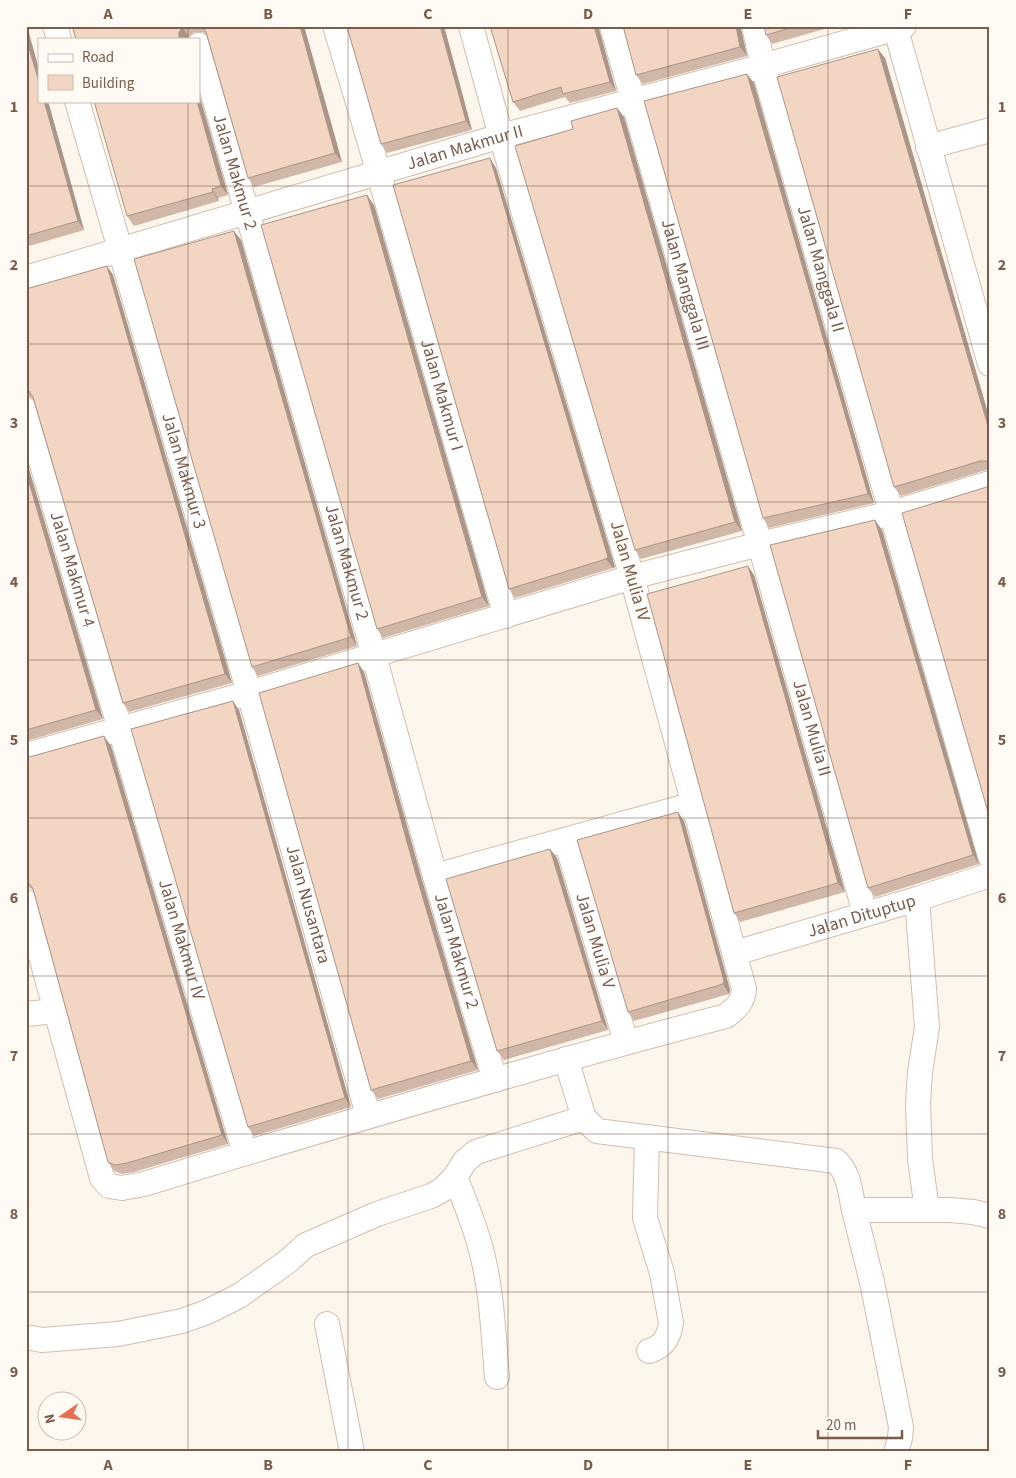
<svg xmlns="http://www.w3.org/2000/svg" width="1016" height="1478" font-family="'Source Sans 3',sans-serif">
<rect width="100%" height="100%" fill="#fdf6ec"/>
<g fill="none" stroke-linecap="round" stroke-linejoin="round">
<defs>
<g id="minor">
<path d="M55 26 59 39"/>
<path id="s1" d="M335 26C395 222 448 419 506 616"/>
<path id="s2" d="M612 26 865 913"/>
<path id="s3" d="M754 26 763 66 990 856"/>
<path d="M895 26 990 364"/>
<path id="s4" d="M199 45 368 634 435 876 495 1080"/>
<path id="s5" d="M77 101 249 693 368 1115"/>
<path d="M928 147 990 130"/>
<path id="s6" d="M26 278 501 136 763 66 904 26"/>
<path id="s7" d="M26 410 245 1153"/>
<path d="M26 755 249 693 632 577 760 544 892 513 990 483"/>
<path id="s8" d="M566 840 626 1042"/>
<path d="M435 876 694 804"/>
<path d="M917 899 927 1027 920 1072 918 1104 920 1159 927 1210"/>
<path d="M26 902 102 1178 109 1186 122 1188 144 1184C337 1125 531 1067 726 1016 736 1008 743 1003 744 989L632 577 501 136 471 26"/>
<path id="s9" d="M735 953 917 899 990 875"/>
<path d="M26 1014 56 1011"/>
<path d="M566 1059 584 1118 597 1131 836 1161C850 1174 850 1192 854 1210H950L973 1212 990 1216"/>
<path d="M647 1137 645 1218 662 1273 671 1323C669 1338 663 1347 649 1351"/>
<path d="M455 1177C463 1197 472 1218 478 1239 492 1284 493 1331 497 1377"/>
<path d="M854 1210 872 1282 901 1427 900 1438 896 1452"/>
<path d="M327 1324 352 1452"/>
<path d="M26 1337 42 1340 118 1334 182 1321 207 1312 239 1296 287 1262 306 1245 377 1214 431 1196 442 1190 455 1177 465 1161 476 1152 584 1118"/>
</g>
</defs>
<!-- minor casing -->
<use href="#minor" stroke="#d1beb0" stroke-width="26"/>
<!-- minor -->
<use href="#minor" stroke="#fff" stroke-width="24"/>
</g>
<!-- wall -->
<path fill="#d1b7a8" d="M26 26 39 101H48L84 230 26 247Z
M72 26H304L342 162 254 187 248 178 206 34 203 32H195L189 36Z
M444 26 472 130 387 153 381 144Z
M490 26H599V29L616 91 570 103 565 97 520 111 513 102Z
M623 26H741V29L747 56 643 84 636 75Z
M764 26H835L772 44 766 35Z
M885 58 990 420V470H986L901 496 894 487Z
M754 83 874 503 769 528 763 518Z
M199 94 228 195 218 198 219 201 134 226 127 216 199 101Z
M617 108 624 117 742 531 641 559 635 550 573 129Z
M496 168 615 567 613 568 515 598 509 589Z
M374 205 489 606 383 638 377 629Z
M241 240 357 646 258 676 252 667Z
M107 266 113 275 232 683 129 712 123 703 33 399 30 397H26V289Z
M26 459 103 719 26 741Z
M882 530 979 864 875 897 868 888Z
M754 575 845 892 740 922 734 913Z
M358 663 364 672 422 880 478 1070 378 1099 371 1090Z
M239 710 351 1107 254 1136 248 1127Z
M111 746 228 1144 134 1172 122 1174 114 1171 108 1162 33 890 30 888 26 883V881Z
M684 821 730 990 729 994 634 1021 628 1012Z
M550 849 557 858 608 1030 504 1060 497 1051Z"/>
<!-- shaded-wall -->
<path fill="#aa9588" d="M26 26H27L39 69V82L26 38Z
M300 26H304L342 162 335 153Z
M440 26H444L472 130 466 121Z
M594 26H599V29L616 91 610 82Z
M736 26H741V29L747 56 740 47Z
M182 27 189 36 187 39H179V32Z
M878 49 885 58 990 420V433Z
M747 74 754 83 874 503 868 494Z
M199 94 228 195 221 186 197 101H199Z
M44 101H48L84 230 78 221Z
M617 108 624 117 742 531 735 522Z
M490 158 496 168 615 567 613 568 606 559Z
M212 189 218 198 219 201 213 192Z
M367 195 374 205 489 606 482 597Z
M234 231 241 240 357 646 351 637Z
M107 266 113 275 232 683 225 674Z
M26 459 103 719 96 710 26 472Z
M875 520 882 530 979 864 973 855Z
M748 566 754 575 845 892 838 883Z
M358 663 364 672 422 880 478 1070 471 1061 415 871Z
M233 701 239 710 351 1107 345 1098Z
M104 736 111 746 228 1144 222 1135Z
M678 812 684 821 730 990 729 994 723 984Z
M550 849 557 858 608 1030 602 1021Z"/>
<!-- building -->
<path fill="#f3d5c3" stroke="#aa9588" d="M72 26H183L179 32V39H76Z
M202 26H300L335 153 248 178 206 32Z
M349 26H440L466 121 381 144 347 27Z
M490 26H594L610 82 563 94 561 87 513 102Z
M623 26H736L740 47 636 75Z
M764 26H797L766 35Z
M26 38 39 82V101H44L78 221 26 236Z
M878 49 990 433V462L987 461H980L894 487 777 77Z
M747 74 868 494 763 518 644 101Z
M94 101H197L221 186 212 189 213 192 127 216Z
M617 108 735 522 635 550 515 146 573 129 571 121Z
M490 158 608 557 606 559 509 589 393 185Z
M367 195 482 597 377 629 261 225Z
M234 231 351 637 252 667 134 259Z
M107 266 225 674 123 703 33 397 29 391 26 389V289Z
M26 472 96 710 26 730Z
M990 486V819L902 513Z
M875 520 973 855 868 888 770 545Z
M748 566 838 883 734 913 647 594Z
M358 663 415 871 471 1061 371 1090 259 693Z
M233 701 345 1098 248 1127 131 729Z
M104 736 222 1135 127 1163 115 1165 108 1162 33 889 29 883 26 881V758Z
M678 812 724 981 723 984 628 1012 577 840Z
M550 849 602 1021 497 1051 446 879Z"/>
<!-- grid -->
<path fill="none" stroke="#7a5c4d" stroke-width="1" stroke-opacity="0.55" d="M188 26V39M348 26V1452M508 26V1452M668 26V1452M828 26V1452M188 101V1452M26 186H990M26 344H990M26 502H990M26 660H990M26 818H990M26 976H990M26 1134H990M26 1292H990"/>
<g text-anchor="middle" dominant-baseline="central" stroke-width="4" stroke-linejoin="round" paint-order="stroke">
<!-- street labels -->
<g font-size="18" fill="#7a5c4d" stroke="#fffaf3">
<text stroke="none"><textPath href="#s6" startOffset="458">Jalan Makmur II</textPath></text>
<text stroke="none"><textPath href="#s4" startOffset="132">Jalan Makmur 2</textPath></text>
<text stroke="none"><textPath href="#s3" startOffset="252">Jalan Manggala II</textPath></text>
<text stroke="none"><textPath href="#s2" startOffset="269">Jalan Manggala III</textPath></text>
<text stroke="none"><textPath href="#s1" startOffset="384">Jalan Makmur I</textPath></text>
<text stroke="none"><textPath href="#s5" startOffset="385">Jalan Makmur 3</textPath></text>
<text stroke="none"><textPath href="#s4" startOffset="538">Jalan Makmur 2</textPath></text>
<text stroke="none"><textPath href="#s7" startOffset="166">Jalan Makmur 4</textPath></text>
<text transform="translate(630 571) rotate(74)">Jalan Mulia IV</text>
<text stroke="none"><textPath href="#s2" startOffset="730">Jalan Mulia II</textPath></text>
<text stroke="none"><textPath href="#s5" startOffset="836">Jalan Nusantara</textPath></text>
<text stroke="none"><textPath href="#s9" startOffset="132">Jalan Dituptup</textPath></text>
<text stroke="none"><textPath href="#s7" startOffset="552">Jalan Makmur IV</textPath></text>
<text stroke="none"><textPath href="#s8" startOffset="105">Jalan Mulia V</textPath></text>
<text stroke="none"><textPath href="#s4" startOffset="942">Jalan Makmur 2</textPath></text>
</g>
</g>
<!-- border -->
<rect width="1016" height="1478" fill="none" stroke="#fffaf3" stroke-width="55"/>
<!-- legend -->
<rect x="38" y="38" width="162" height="65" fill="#fffaf3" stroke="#cabbb1"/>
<rect x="48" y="54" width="25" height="8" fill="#ffffff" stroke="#cabbb1"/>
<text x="82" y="62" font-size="15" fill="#7a5c4d">Road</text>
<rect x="48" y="75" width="25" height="15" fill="#f3d5c3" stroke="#cabbb1"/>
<text x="82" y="88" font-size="15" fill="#7a5c4d">Building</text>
<!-- north arrow -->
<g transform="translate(62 1416) rotate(257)"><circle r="24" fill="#fffaf3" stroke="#cabbb1"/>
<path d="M0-4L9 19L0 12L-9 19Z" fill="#e76f51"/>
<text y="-8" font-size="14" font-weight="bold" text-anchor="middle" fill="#7a5c4d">N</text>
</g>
<!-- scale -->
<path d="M818 1430v8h84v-8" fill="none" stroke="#7a5c4d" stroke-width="2.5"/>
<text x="826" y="1430" font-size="15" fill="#7a5c4d" stroke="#fffaf3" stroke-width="4" paint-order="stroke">20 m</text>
<rect x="28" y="28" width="960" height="1422" fill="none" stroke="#7a5c4d" stroke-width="2"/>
<g font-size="16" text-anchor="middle" font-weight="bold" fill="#7a5c4d">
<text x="108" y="19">A</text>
<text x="268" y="19">B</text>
<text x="428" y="19">C</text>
<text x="588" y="19">D</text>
<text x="748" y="19">E</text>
<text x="908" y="19">F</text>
<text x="14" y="112">1</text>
<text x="1002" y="112">1</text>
<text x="14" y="270">2</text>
<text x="1002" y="270">2</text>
<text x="14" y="428">3</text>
<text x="1002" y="428">3</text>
<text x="14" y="587">4</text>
<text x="1002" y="587">4</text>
<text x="14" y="745">5</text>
<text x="1002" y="745">5</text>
<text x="14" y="903">6</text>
<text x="1002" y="903">6</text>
<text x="14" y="1061">7</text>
<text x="1002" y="1061">7</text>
<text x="14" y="1219">8</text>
<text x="1002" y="1219">8</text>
<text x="14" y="1377">9</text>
<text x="1002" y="1377">9</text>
<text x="108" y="1470">A</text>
<text x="268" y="1470">B</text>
<text x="428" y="1470">C</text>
<text x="588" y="1470">D</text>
<text x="748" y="1470">E</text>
<text x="908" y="1470">F</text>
</g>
</svg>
